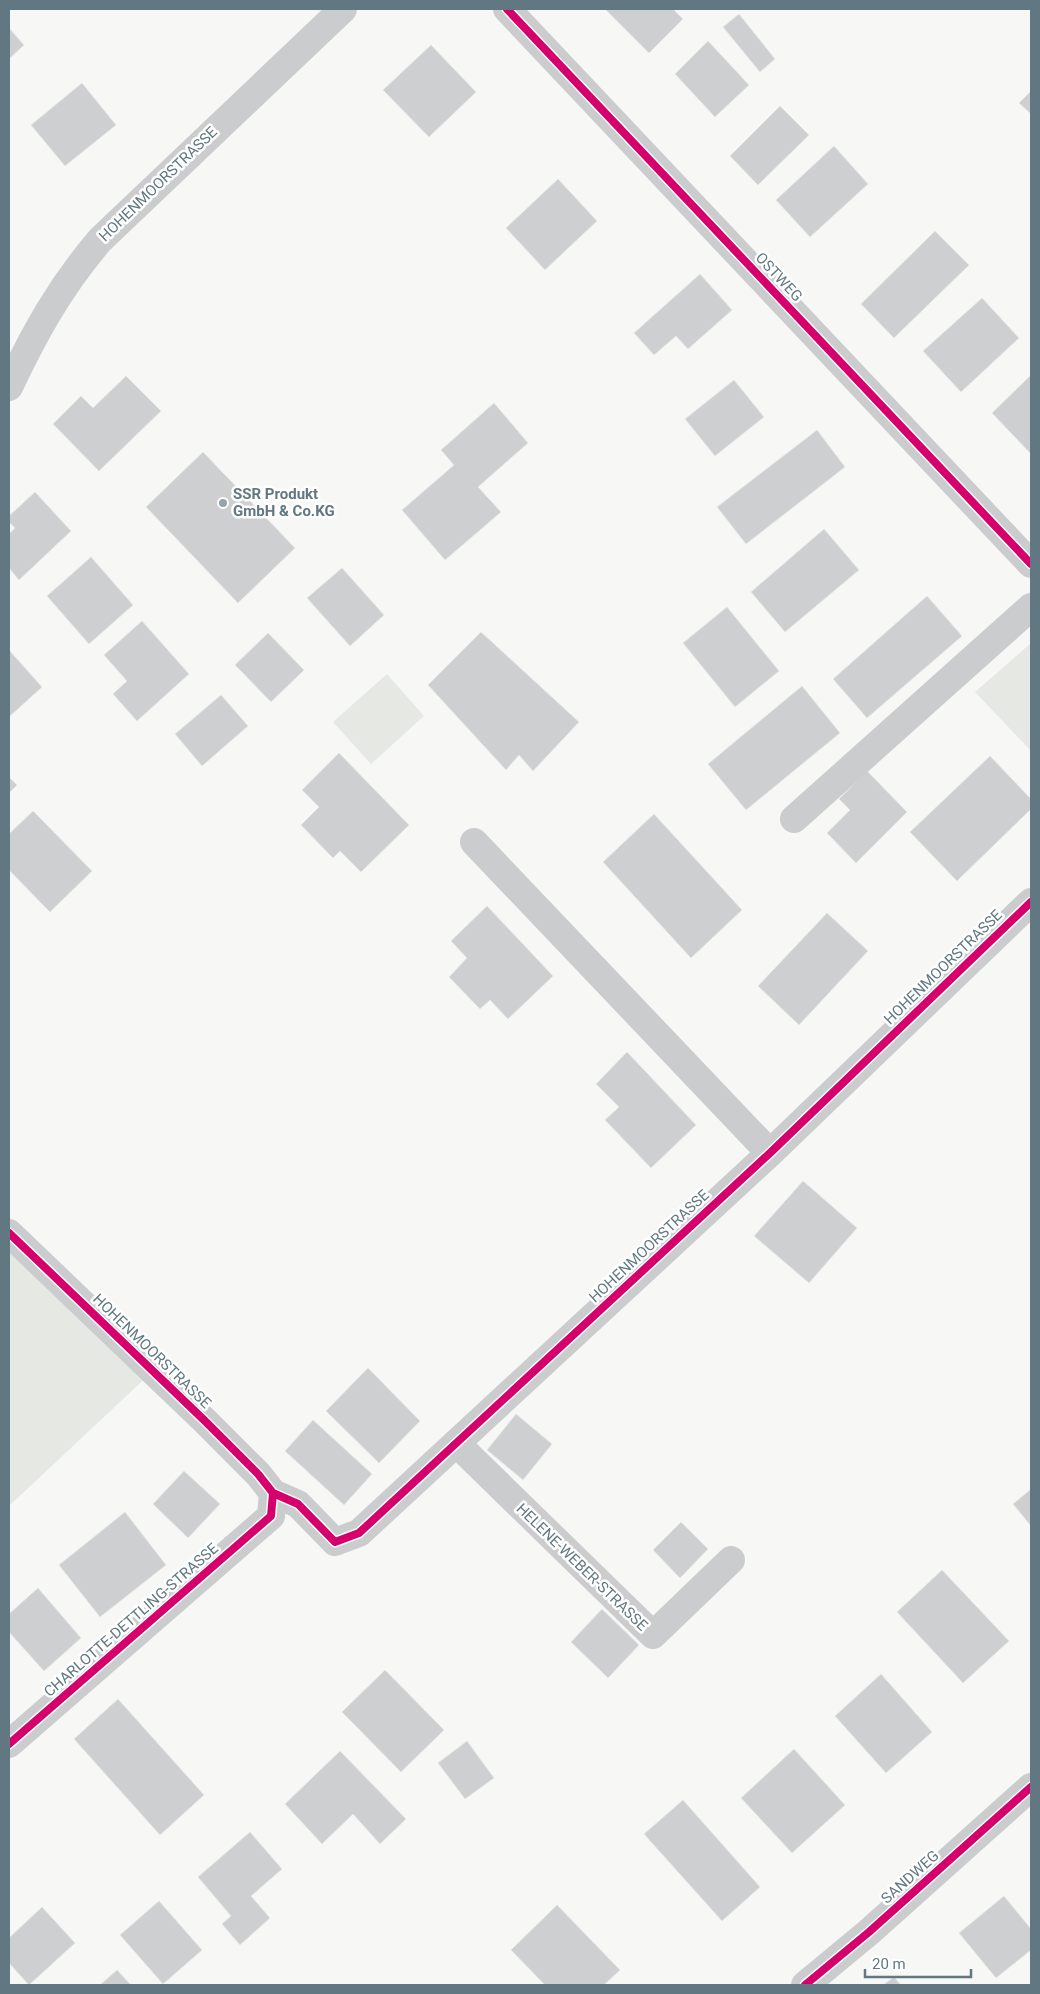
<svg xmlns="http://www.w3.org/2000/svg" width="1040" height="1994" font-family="Roboto,sans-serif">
<rect width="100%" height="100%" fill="#f7f7f6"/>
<!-- green -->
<path fill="#e6e9e3" d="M1031 643V751L975 692Z
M387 674 424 716 371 764 333 722Z
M9 1233 153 1371 9 1506Z"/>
<!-- building -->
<path fill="#cdcfd0" stroke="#e6e6e6" d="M605 9H673L683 19 649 53Z
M739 14 775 59 760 72 723 27Z
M9 28 24 45 9 59Z
M708 41 749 85 715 117 675 74Z
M431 45 476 92 429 137 383 90Z
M82 83 116 125 65 166 31 125Z
M1031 91V114L1019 103Z
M780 106 809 135 758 185 730 156Z
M834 146 868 184 810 237 776 200Z
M558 179 597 221 545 270 506 228Z
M935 231 969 265 894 338 861 304Z
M700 274 732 310 688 349 676 336 654 355 634 333Z
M982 298 1019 338 961 392 923 351Z
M1031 375V454L992 413Z
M126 376 161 411 99 471 53 424 81 396 93 408Z
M734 380 764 417 715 456 685 419Z
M494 403 528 443 478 487 501 512 445 560 402 510 454 465 441 450Z
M817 430 845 467 746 544 717 507Z
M203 452 295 548 238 603 146 507Z
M35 492 71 531 19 580 9 568V534L15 528 9 522V516Z
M824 529 859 570 785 632 751 592Z
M91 557 133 605 89 644 47 596Z
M342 568 384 615 350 646 307 598Z
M927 596 962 636 867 718 833 679Z
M727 607 779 671 735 707 683 643Z
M142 621 189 674 137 721 113 694 127 681 104 655Z
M481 632 579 722 533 771 519 755 506 770 428 685Z
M268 633 304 670 271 702 235 665Z
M9 650 42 687 9 717Z
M802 686 840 733 746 810 708 764Z
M221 695 248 726 202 766 175 734Z
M339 753 409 825 361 872 340 851 333 858 301 825 319 807 302 790Z
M990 756 1031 799V809L957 881 910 832Z
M867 771 907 812 856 863 827 833 850 810 839 799Z
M9 777 17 785 9 793Z
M33 811 92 871 50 912 9 870V834Z
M654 814 742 910 691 958 603 862Z
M487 906 553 976 508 1019 490 1000 480 1009 449 977 467 958 451 941Z
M827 913 868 951 799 1025 758 986Z
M627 1052 696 1125 651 1168 605 1120 619 1107 596 1084Z
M803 1181 857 1228 809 1283 754 1236Z
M368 1368 420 1421 379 1463 326 1411Z
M516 1414 552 1444 523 1480 487 1450Z
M313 1420 372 1474 344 1505 285 1451Z
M184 1471 220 1504 188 1538 153 1504Z
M1031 1489V1526L1013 1504Z
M125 1512 166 1565 100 1617 59 1565Z
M681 1522 708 1549 680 1578 653 1550Z
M942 1570 1009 1641 963 1683 897 1612Z
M38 1588 81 1638 44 1671 9 1632V1614Z
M602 1609 639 1645 608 1678 571 1642Z
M385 1670 444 1730 401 1772 342 1712Z
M881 1674 932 1732 886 1773 835 1716Z
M118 1699 204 1795 160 1835 74 1739Z
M467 1741 494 1778 465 1799 438 1763Z
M794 1749 845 1805 792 1853 741 1798Z
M340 1751 406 1819 380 1844 353 1814 322 1844 285 1804Z
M683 1800 760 1887 722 1921 644 1834Z
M250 1832 282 1869 251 1896 270 1918 240 1945 222 1924 231 1916 198 1877Z
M1004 1896 1031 1929V1950L996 1978 959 1933Z
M159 1901 202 1950 163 1984 120 1935Z
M557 1905 620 1970 604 1985H545L511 1950Z
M42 1907 75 1943 29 1985 9 1963V1938Z
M117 1970 131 1985H100Z
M894 1977 901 1985H883Z"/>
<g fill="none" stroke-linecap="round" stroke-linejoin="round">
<!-- minor -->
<path stroke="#cbcccd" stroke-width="28" d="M507 9 1031 564
M9 387C35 332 60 287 100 240L343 9
M794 819 1031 607
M474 842 770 1153
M9 1233 204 1420 258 1474 273 1493 271 1516 9 1744
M456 1443 653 1635 731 1560
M273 1493 298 1504 335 1542 359 1533 770 1153 1031 902
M805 1985 869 1932 1031 1787"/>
<defs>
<path id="cycleway" d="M507 9 1031 564
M9 1233 204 1420 258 1474 273 1493 271 1516 9 1744
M273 1493 298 1504 335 1542 359 1533 770 1153 1031 902
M805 1985 869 1932 1031 1787"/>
</defs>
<!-- cycleway casing -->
<use href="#cycleway" stroke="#fff" stroke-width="11"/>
<!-- cycleway -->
<use href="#cycleway" stroke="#d6006c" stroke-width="8"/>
</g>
<!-- markers -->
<circle fill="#96a4ab" stroke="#fff" stroke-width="2" cx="223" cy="503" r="5"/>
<g text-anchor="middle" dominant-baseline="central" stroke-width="5" stroke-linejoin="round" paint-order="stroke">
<!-- street labels -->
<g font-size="15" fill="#617882" stroke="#fff">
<text transform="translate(158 184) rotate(-44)">HOHENMOORSTRASSE</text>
<text transform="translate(779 277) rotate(47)">OSTWEG</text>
<text transform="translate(943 967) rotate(-44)">HOHENMOORSTRASSE</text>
<text transform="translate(649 1246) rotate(-43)">HOHENMOORSTRASSE</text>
<text transform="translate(152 1351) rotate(44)">HOHENMOORSTRASSE</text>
<text transform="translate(582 1567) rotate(44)">HELENE-WEBER-STRASSE</text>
<text transform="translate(131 1620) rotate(-41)">CHARLOTTE-DETTLING-STRASSE</text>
<text transform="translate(910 1877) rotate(-42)">SANDWEG</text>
</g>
<!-- poi labels -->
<g font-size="15" font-weight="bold" fill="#617882" stroke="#fff" text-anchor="start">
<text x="233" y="494">SSR Produkt<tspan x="233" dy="17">GmbH &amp; Co.KG</tspan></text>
</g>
</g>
<!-- border -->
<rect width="1040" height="1994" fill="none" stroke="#617882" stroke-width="20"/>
<!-- scale -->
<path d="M865 1969v8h106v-8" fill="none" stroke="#617882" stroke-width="2.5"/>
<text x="872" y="1969" font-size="15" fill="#617882" stroke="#ffffff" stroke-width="4" paint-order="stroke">20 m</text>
</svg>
